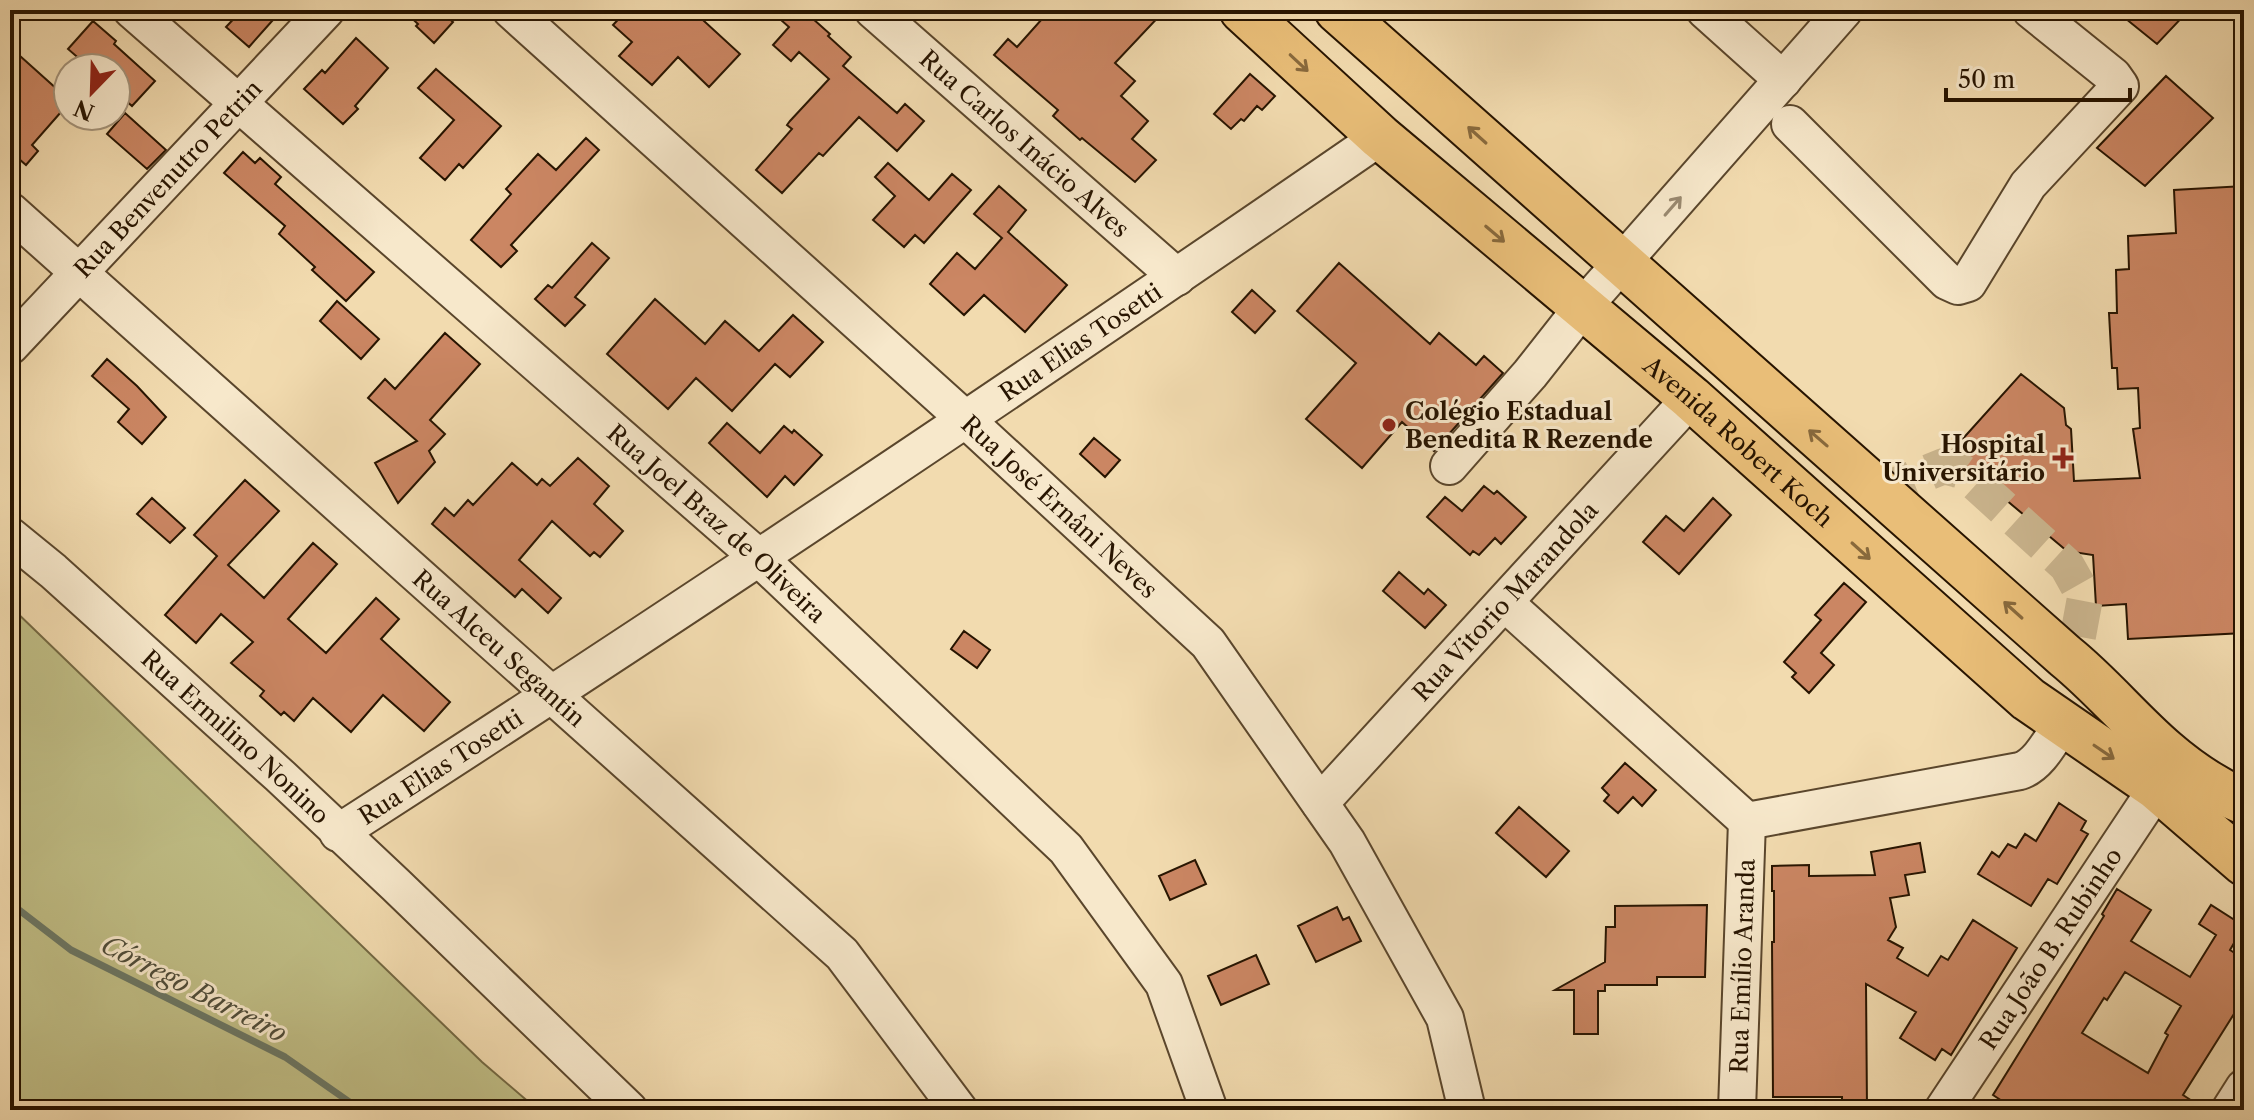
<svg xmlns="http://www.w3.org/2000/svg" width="2254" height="1120" font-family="'Libre Caslon Text',serif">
<rect width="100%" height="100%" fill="#f2dbaf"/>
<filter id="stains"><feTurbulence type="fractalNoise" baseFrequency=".0025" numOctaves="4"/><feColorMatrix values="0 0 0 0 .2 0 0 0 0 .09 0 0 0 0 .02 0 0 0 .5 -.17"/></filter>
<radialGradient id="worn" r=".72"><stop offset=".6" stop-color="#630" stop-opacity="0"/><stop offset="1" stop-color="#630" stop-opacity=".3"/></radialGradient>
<!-- green -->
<path fill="#c0be86" stroke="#746943" stroke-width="2" d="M10 606 482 1062 538 1110H10Z"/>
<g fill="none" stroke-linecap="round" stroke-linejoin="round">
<!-- stream -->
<path stroke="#6d7865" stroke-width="7" d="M10 903 71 950 285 1057 361 1110"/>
</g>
<!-- building -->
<path fill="#cb8663" stroke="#271400" stroke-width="2" fill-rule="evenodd" d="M242 10H259L272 21 249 47 226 27Z
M403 10H439L453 22 434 43 416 26 418 24Z
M627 10H692L740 54 709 87 678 57 652 85 619 56 632 42 613 25Z
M791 10H803L830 34 828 36 851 57 843 66 897 113 905 104 924 121 897 151 859 117 823 156 819 153 782 193 756 170 792 129 787 125 790 121 829 79 799 52 791 61 773 45 789 27 781 20Z
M1050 10H1165L1115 63 1135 81 1121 96 1148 121 1132 139 1156 160 1135 182 1082 138 1080 140 1053 116 1058 110 994 55 1008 39 1017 47Z
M2115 10H2189L2157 44Z
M93 21 116 41 114 44 155 81 132 106 116 92V68H90L68 49Z
M356 38 388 68 355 106 358 109 343 124 304 89 322 70 325 73Z
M10 47 68 99V104L32 145 38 151 26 165 19 159 10 169Z
M436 69 501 126 463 168 459 164 445 180 420 158 454 120 418 88Z
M1250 74 1275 96 1262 110 1257 106 1244 121 1241 119 1231 129 1214 114Z
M2166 76 2213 118 2145 186 2097 148Z
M125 113 166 150 147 169 107 134Z
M586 138 599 150 511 245 517 251 501 267 471 240 511 194 506 189 538 154 556 170Z
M243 152 255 163 260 158 281 177 275 184 374 272 346 301 312 270 315 267 279 234 285 226 224 173Z
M888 163 929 200 952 174 971 190 924 243 915 235 904 247 873 220 895 196 875 177Z
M999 186 1026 210 1008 232 1067 285 1025 332 984 295 964 315 930 284 957 253 975 269 1002 238 974 214Z
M2244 186V633L2128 639 2126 604 2096 606 2093 555 2067 551 1950 453 2021 374 2064 408 2066 425 2071 429 2074 481 2140 478 2133 429 2140 428 2138 388 2118 389 2117 368H2112L2109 313H2117L2116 270 2129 269 2128 236 2176 233 2174 190Z
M592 243 609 258 575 297 585 305 565 326 535 299 548 285 552 288Z
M1339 263 1430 344 1439 333 1476 365 1484 356 1503 373 1434 451 1402 422 1362 468 1306 419 1356 363 1297 311Z
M1252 290 1275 311 1255 333 1232 312Z
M655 299 705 344 725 321 759 351 793 315 823 342 790 377 775 364 732 411 696 378 668 409 607 354Z
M337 301 379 339 361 359 320 321Z
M445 333 480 364 430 420 445 434 429 451 435 462 398 503 375 463 417 441 368 398 385 379 395 389Z
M107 359 137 386 166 417 142 444 118 422 129 409 92 376Z
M727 423 760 453 784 426 792 433 794 430 822 455 794 485 785 476 767 497 709 443Z
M1094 438 1120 460 1105 477 1080 454Z
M578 458 609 486 594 504 623 531 600 557 594 552 590 556 552 521 519 560 561 598 548 613 522 589 515 597 432 524 445 508 454 516 468 500 473 505 512 463 537 485 542 479 550 486Z
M245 480 279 511 228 565 264 598 313 543 337 564 288 619 326 653 376 598 399 619 381 639 450 702 424 731 383 695 351 732 313 698 294 721 284 712 281 715 260 696 264 691 231 663 253 642 221 614 196 643 165 615 217 556 194 535Z
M1484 486 1494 494 1497 491 1526 517 1501 544 1495 538 1479 555 1473 551 1470 555 1427 517 1445 497 1462 511Z
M152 498 185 528 170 543 137 514Z
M1713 498 1731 515 1679 574 1643 542 1666 516 1684 531Z
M1399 572 1424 594 1428 589 1446 605 1425 628 1383 591Z
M1844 583 1866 602 1821 653 1834 665 1809 693 1792 677 1796 673 1784 662 1821 620 1815 615Z
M964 631 990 650 977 668 951 649Z
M1625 763 1656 790 1642 806 1633 797 1618 813 1604 801 1609 795 1602 788Z
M2059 803 2086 821 2081 830 2088 834 2057 884 2048 879 2031 906 1978 874 1992 852 1999 857 2008 844 2016 848 2025 834 2036 841Z
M1519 807 1569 851 1546 877 1496 833Z
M1920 843 1925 872 1905 875 1909 895 1890 898 1896 927 1888 940 1903 948 1897 958 1928 976 1941 956 1948 960 1973 920 2017 948 1951 1055 1942 1049 1935 1060 1900 1038 1916 1012 1866 984 1867 1109H1842V1097H1773L1772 942H1774V891H1772V866L1809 865V876L1875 875 1871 852Z
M1195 860 1206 884 1170 900 1159 876Z
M2117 889 2151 910 2131 941 2190 977 2216 935 2199 924 2211 905 2244 926 2230 950 2244 959V998L2183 1095 2206 1110H2016L1993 1095 2104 916 2102 914ZM2125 972 2181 1006 2165 1033 2168 1035 2148 1073 2082 1033 2104 998 2107 1000Z
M1707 905 1705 977H1657V985H1605V991H1598V1034H1574V990H1555L1605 962 1606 927H1615V906Z
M1337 907 1343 920 1349 917 1361 941 1316 962 1298 926Z
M1256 955 1269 984 1221 1005 1208 976Z"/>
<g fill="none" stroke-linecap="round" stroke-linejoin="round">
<!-- minor-tunnel -->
<path stroke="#c9b38c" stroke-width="36" stroke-dasharray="36 18" stroke-linecap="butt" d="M1879 492 1944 466 1959 470 1969 477 2067 566 2085 598 2073 663"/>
<defs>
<g id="minor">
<path id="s1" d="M132 10 758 557 1066 849 1164 984 1209 1110"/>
<path id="s2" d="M511 10 965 419 1208 643 1347 842 1445 1018 1467 1110"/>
<path id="s3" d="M873 10 1177 277"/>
<path d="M1705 10 1783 80"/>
<path d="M1790 124 1947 281 1958 286 1968 283 2028 185 2120 86 2113 76 2031 10"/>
<path id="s4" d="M10 211 842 954 959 1110"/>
<path id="s5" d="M10 346 326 10"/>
<path d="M1449 466 1530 374 1582 308 1844 10"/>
<path id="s6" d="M10 536 53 571 279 775 396 885 629 1110"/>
<path d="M1505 603 1747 821"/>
<path id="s7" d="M1320 803 1691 398"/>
<path d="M1747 821 2020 771C2039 765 2051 740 2062 724"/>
<path id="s8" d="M338 833C689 607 1036 374 1380 137"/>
<path id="s9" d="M1737 1110 1747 821"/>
<path id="s10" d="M1943 1110 2157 788"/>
<path d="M2230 1110 2244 1088"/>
</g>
<g id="major">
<path id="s11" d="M1242 10 1380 137 1691 398 2028 699 2157 788 2244 863"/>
<path d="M1337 10 2065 656C2101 685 2130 721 2165 751 2188 771 2217 790 2244 802"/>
</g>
</defs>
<!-- minor casing -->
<use href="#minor" stroke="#5a462c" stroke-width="40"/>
<!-- major casing -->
<use href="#major" stroke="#271400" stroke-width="48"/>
<!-- minor -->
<use href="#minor" stroke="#f7e8cb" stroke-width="36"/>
<!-- major -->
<use href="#major" stroke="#e9be78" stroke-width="44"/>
</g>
<!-- one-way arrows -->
<defs><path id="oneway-shaft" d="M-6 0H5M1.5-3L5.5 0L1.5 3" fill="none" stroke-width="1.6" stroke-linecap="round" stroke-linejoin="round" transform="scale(2)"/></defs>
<g stroke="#88693c">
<use href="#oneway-shaft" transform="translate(1299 63) rotate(43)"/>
<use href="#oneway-shaft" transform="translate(1477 135) rotate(-138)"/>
<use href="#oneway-shaft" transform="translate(1495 234) rotate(40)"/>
<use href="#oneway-shaft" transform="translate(1818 438) rotate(-139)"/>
<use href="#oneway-shaft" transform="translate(1861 551) rotate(42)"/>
<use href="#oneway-shaft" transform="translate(2013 610) rotate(-138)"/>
<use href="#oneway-shaft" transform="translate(2104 752) rotate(34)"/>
</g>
<use stroke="#998970" href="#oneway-shaft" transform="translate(1673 206) rotate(-49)"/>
<!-- markers -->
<g fill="#8f2418" stroke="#f7e8cb" stroke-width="3">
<circle cx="1389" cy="425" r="8"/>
<path d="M2059 446h8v8h8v8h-8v8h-8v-8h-8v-8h8z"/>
</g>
<g text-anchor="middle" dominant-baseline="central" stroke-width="6" stroke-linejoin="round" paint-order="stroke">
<!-- street labels -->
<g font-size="24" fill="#271400" stroke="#f7e8cb">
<text stroke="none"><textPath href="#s3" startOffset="202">Rua Carlos Inácio Alves</textPath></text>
<text stroke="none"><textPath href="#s5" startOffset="230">Rua Benvenutro Petrin</textPath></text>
<text stroke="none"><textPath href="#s8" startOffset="890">Rua Elias Tosetti</textPath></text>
<text stroke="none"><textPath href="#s11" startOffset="658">Avenida Robert Koch</textPath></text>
<text stroke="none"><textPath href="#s2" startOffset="740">Rua José Ernâni Neves</textPath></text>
<text stroke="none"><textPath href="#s1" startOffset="778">Rua Joel Braz de Oliveira</textPath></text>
<text stroke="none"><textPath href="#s7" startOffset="274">Rua Vitorio Marandola</textPath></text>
<text stroke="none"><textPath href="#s4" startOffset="656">Rua Alceu Segantin</textPath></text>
<text stroke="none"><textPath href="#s6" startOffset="302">Rua Ermilino Nonino</textPath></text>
<text stroke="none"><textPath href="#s8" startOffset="122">Rua Elias Tosetti</textPath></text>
<text stroke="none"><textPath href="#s10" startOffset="194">Rua João B. Rubinho</textPath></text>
<text stroke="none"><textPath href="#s9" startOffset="144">Rua Emílio Aranda</textPath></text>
</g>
<!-- poi labels -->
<g font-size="24" font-weight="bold" fill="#271400" stroke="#f7e8cb" text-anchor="start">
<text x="1405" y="411">Colégio Estadual<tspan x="1405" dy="28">Benedita R Rezende</tspan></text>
<text x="2045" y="444" text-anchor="end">Hospital<tspan x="2045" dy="28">Universitário</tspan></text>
</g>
<!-- water labels -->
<g font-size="26" font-style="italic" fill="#504e3b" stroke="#f7e8cb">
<text transform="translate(194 989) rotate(27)">Córrego Barreiro</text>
</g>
</g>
<!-- margin -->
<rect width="2254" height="1120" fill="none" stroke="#f2dbaf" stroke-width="40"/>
<rect x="12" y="12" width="2230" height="1096" fill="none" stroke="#271400" stroke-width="4"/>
<rect x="20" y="20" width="2214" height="1080" fill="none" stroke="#271400" stroke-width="2"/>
<!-- north arrow -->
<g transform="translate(92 92) rotate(203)"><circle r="38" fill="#f7e8cb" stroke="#a4937a" stroke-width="2"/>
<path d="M0-6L14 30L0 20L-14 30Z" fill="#8f2418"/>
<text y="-12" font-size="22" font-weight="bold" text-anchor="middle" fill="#271400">N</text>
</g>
<!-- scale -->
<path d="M1946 88v12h184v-12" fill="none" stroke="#271400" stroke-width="4"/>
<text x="1958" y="88" font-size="24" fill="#271400" stroke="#f7e8cb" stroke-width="6" paint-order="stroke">50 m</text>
<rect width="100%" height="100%" filter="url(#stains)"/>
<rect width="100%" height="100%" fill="url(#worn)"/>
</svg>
